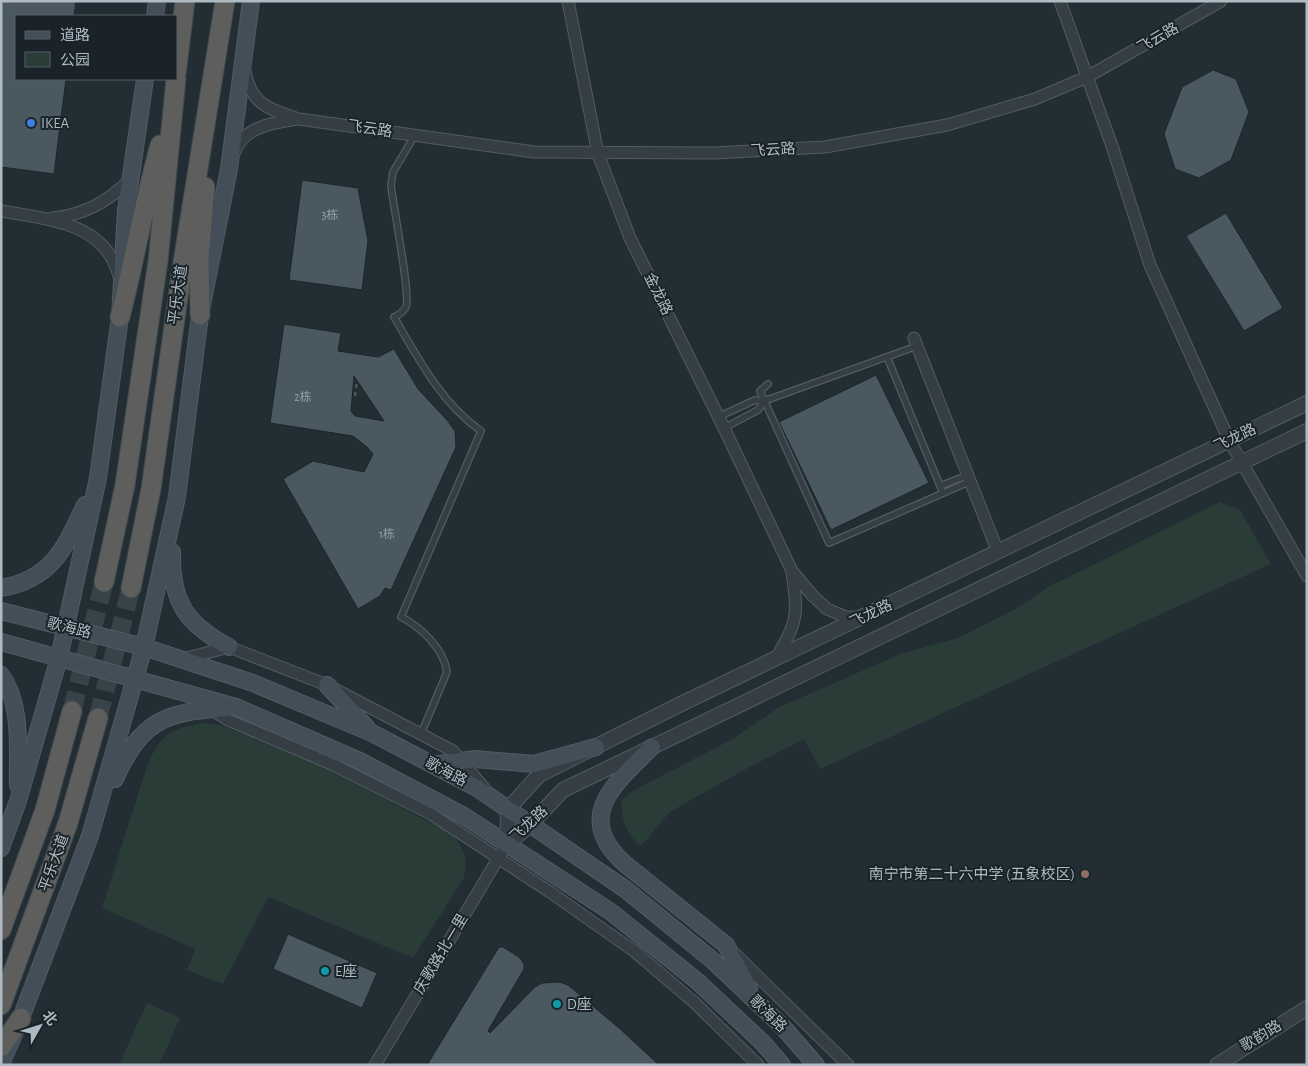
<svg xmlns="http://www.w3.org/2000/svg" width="1308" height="1066" font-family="'Alegreya Sans','Noto Sans SC',sans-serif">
<rect width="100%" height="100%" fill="#222d34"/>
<!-- green -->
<path fill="#293c38" d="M1220 502 1240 510 1271 564 820 769 804 739 744 770 670 812 641 846C625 833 622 820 621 800L636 789 731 740 779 707 903 653 958 638 1021 606 1046 588Z
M205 723 220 725 324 766 450 833C465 847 468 858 464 878L413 958 268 897 223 984 187 970 195 949 102 908 147 766C161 734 170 728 205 723Z
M147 1003 180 1018 159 1065H125L120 1062Z"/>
<!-- building -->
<path fill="#4a5860" stroke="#1c252c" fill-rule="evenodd" d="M1 1H76L74 16H16V79H66L54 174 1 167Z
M1213 70 1236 79 1249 112 1231 160 1199 178 1175 169 1164 134 1182 87Z
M302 180 358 188 368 241 362 290 289 280Z
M1226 213 1283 308 1244 331 1186 236Z
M284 324 341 333 338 351 378 357 394 349 418 389 447 420 455 431 456 447 391 590 385 588 380 596 358 609 283 479 313 461 364 472 373 454 367 447 353 436 270 423ZM354 376 384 421 355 416 351 411Z
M876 375 929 483 831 530 779 422Z
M288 934 377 973 362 1008 273 969Z
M499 947H503L519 957 524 964V969L488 1031 490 1033 535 987 542 983 559 982 568 985 619 1028 659 1065H427Z"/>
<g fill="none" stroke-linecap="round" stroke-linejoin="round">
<!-- trunk-tunnel -->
<path stroke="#374249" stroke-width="19" stroke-dasharray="19 9" stroke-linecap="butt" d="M72 711 104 582
M98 718 131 588"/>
<defs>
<path id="service" d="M415 135 393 172 391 185C393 206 411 295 406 307 403 312 399 315 394 317 418 358 441 403 481 431L401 617C421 627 444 649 447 672L421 734
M887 357 943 493
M768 384 760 391 829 543 971 481
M718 417 755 400 764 401 917 346
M724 428 758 410 764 401
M940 486 968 475"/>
<path id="minor" d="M568 1 598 154 630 238 724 428 792 571 813 596 827 609 846 617H861
M1060 1 1112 146 1150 265 1229 440 1307 576
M245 71C251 105 269 109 299 119L534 152 715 153 825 147 947 125 1035 99 1087 77 1221 1
M234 154C243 126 273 123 297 119
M1 211C37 217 90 221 111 257 115 263 117 271 120 278
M52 218C84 215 107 202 130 180
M914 338 998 552
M183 659 229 647 327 685 453 751 485 789
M775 660C797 622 799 616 792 573
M211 709 228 720 334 765 431 814 550 892 634 951 695 1003 758 1065
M735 954 848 1065
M375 1065 502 852"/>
<path id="tertiary" d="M507 844 508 809 539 775 685 702 1307 403
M507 844 530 825 563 790 1307 431
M1217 1065 1307 1008"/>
<path id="secondary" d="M155 16 157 1
M172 552C171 602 186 624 229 647
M1 588C53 579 65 547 85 505
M1 611 144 647 253 683 372 733 477 788 625 889 711 959 782 1026 816 1065
M1 642 236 707 360 761 464 816 611 912 697 981 763 1043 782 1065
M1 675C23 705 17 750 18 785
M327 685 367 728
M652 747C616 783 572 816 625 864L726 945 749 989
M433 765 475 759 534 764 596 747
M115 779C141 721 164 712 226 708
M1 848 18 801 59 658 98 478 120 317 126 210 145 79
M1 1064 21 1018 90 836 144 647 177 497 200 315 229 169 251 1"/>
<path id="trunk" d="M176 74 185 1
M200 315 199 258 205 187
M120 317C135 260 144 202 160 145
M104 582 125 485 158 261 176 79
M131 588 151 489 183 262 225 1
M1 930 45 810 72 711
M1 1005 68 823 98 718
M1 1047 21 1018"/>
</defs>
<!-- service casing -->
<use href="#service" stroke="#525c63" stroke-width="8"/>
<!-- minor casing -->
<use href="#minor" stroke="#525c63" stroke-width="13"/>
<!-- tertiary casing -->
<use href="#tertiary" stroke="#525c63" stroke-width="16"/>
<!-- secondary casing -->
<use href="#secondary" stroke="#525c63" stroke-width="18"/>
<!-- trunk casing -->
<use href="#trunk" stroke="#3f4950" stroke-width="21"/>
<!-- path -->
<path stroke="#485958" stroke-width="2.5" stroke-dasharray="4 4" stroke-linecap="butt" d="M355 396 357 381"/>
<!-- service -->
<use href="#service" stroke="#353e45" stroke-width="5.5"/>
<!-- minor -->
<use href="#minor" stroke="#353e45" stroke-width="11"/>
<!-- tertiary -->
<use href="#tertiary" stroke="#353e45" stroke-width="14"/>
<!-- secondary -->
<use href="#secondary" stroke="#434e58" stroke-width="16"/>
<!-- trunk -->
<use href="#trunk" stroke="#5e5e5c" stroke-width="19"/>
</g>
<!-- markers -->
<circle fill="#3f7fe0" stroke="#1a2329" stroke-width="2" cx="31" cy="123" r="5"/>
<circle fill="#8d6e63" stroke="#1a2329" stroke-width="2" cx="1085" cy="874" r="5"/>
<g fill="#0f9aa8" stroke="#1a2329" stroke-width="2">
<circle cx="325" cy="971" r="5"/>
<circle cx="557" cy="1004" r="5"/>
</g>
<g text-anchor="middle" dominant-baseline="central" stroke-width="4" stroke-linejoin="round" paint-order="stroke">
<!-- number labels -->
<g font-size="12" fill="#96a2aa">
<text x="330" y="215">3栋</text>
<text x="303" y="397">2栋</text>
<text x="387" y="534">1栋</text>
</g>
<!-- street labels -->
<g font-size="15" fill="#afbac2" stroke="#1a2329">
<text transform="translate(1158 38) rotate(-30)">飞云路</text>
<text transform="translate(370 129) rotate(8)">飞云路</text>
<text transform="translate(773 150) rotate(-3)">飞云路</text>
<text transform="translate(658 294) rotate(64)">金龙路</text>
<text transform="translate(178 295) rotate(-82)">平乐大道</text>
<text transform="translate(1235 438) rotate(-26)">飞龙路</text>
<text transform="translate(871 614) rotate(-26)">飞龙路</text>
<text transform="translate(69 628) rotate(14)">歌海路</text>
<text transform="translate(446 772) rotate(28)">歌海路</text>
<text transform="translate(529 824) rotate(-43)">飞龙路</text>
<text transform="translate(54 863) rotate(-70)">平乐大道</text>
<text transform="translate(441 954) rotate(-59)">庆歌路北一里</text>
<text transform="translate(768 1014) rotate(44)">歌海路</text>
<text transform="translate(1261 1036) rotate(-31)">歌韵路</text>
</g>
<!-- poi labels -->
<g font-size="15" fill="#afbac2" stroke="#1a2329" text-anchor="start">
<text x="41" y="123">IKEA</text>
<text x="1075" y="874" text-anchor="end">南宁市第二十六中学 (五象校区)</text>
<text x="335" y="971">E座</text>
<text x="567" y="1004">D座</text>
</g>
</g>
<!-- border -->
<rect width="1308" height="1066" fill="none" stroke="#afbac2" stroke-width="5"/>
<!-- legend -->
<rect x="15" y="15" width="162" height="65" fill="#1a2329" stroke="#565f66"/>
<rect x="25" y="31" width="25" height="8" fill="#434e58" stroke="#565f66"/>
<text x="60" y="40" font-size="15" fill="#afbac2">道路</text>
<rect x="25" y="52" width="25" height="15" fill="#293c38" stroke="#565f66"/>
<text x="60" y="65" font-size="15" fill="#afbac2">公园</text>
<!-- north arrow -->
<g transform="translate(40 1026) rotate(51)" stroke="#1a2329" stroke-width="4" paint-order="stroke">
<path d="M0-4L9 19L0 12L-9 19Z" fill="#afbac2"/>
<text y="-8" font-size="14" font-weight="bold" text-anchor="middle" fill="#afbac2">北</text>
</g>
</svg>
